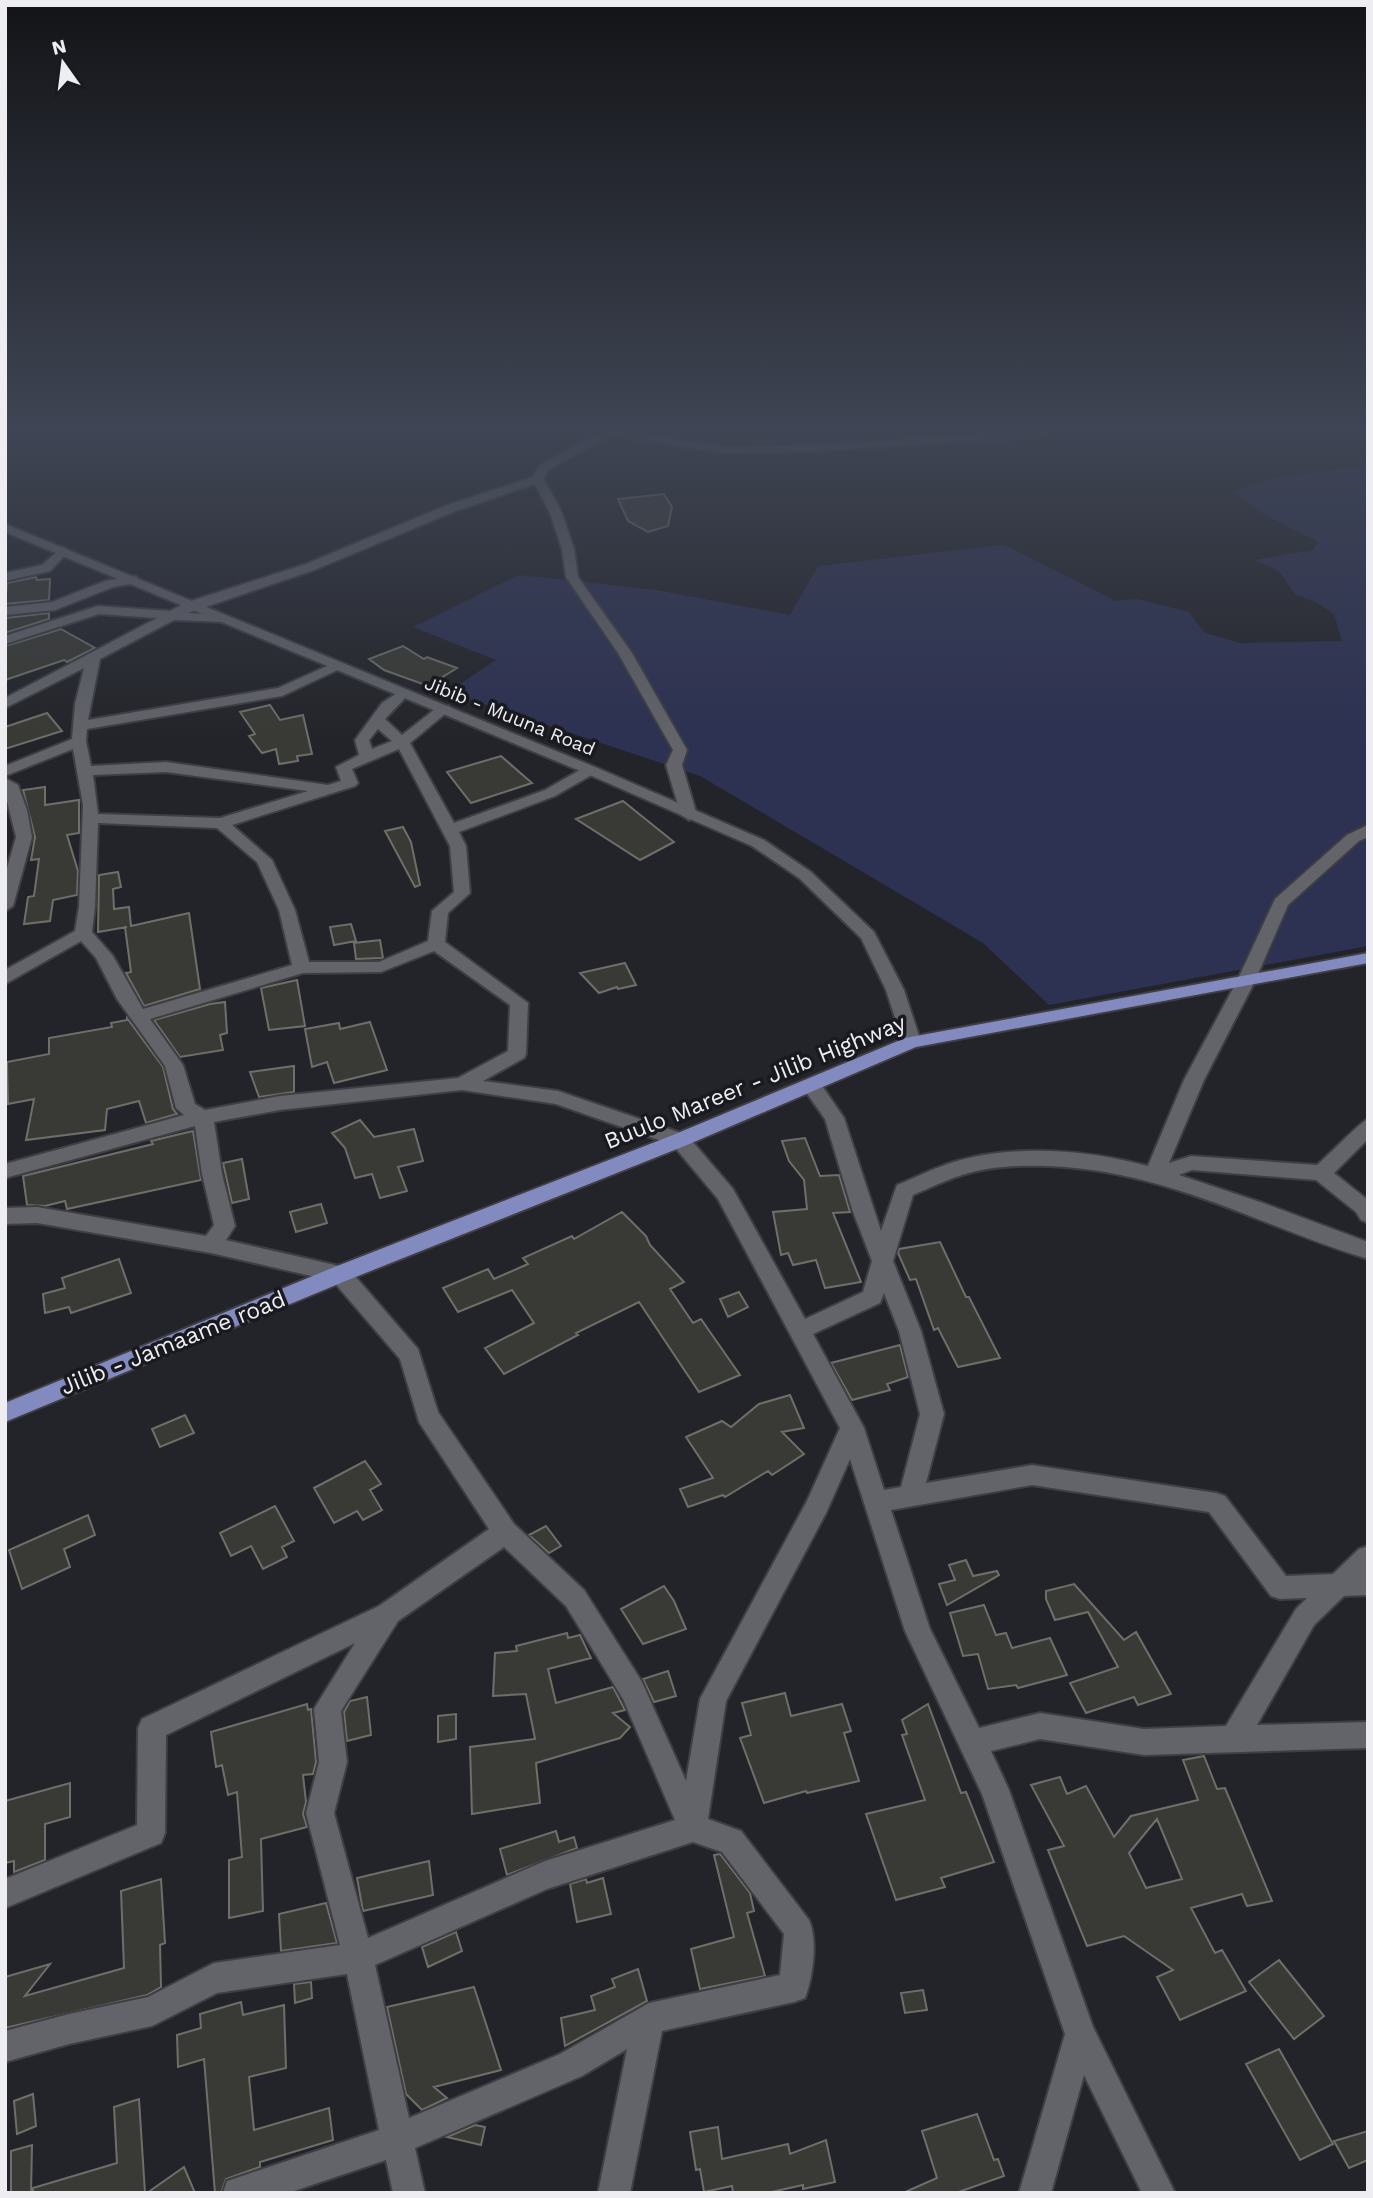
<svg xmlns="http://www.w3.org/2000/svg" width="1373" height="2198" font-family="'Work Sans',sans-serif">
<rect width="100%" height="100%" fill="#232429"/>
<!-- green -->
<path fill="#2d3152" d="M1368 465V946L1049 1005 983 943 700 776 448 692 496 660 413 627 519 575 656 590 790 615 818 566 1004 545 1115 601 1137 599 1189 612 1205 633 1240 643 1342 641 1334 614 1314 601 1295 594 1279 571 1255 560 1313 550 1319 542 1265 515 1233 491 1276 478Z"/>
<!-- building -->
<path fill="#393a35" stroke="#6d6f68" stroke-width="2" fill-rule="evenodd" d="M664 494 672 507 668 526 648 532 628 521 618 499Z
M36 577 37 580 50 579 49 600 5 604 7 583Z
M49 613V619L5 633V618Z
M61 629 95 648 67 662 64 660 5 680V646Z
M403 646 424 659 427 657 457 668 428 686 384 670 369 659Z
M270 705 280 720 303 715 312 754 297 756 298 761 279 764 276 749 262 753 249 736 255 734 240 712Z
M47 713 62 731 5 749V727Z
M501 756 532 783 471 803 447 772Z
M45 787V805L79 800V833L67 835 78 871 77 895 53 900 50 921 24 924 28 897 34 896 39 859 31 860 35 837 23 790Z
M623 801 674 842 640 860 576 819Z
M403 827 411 842 420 885 415 887 385 831Z
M118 872 121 887 113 889 114 909 129 907 131 926 189 913 200 989 144 1006 126 973 131 972 125 927H127L98 932 99 875Z
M351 924 356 941 334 945 330 927Z
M380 940 383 958 356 959 354 943Z
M625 963 636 985 618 989 617 987 599 993 580 973Z
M297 980 305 1026 269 1030 261 988Z
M225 1002 227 1033 220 1035 223 1050 180 1057 154 1020 210 1004Z
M127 1018 163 1067 173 1109 177 1114 146 1123 139 1101 107 1109 105 1130 26 1140 34 1099 8 1104 7 1062 49 1054V1038L112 1027 111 1023 127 1020Z
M370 1022 387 1070 334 1083 327 1062 312 1067 305 1029 339 1023 340 1029Z
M294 1066V1092L259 1097 250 1072Z
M360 1120 374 1137 414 1129 423 1161 398 1167 407 1191 380 1198 372 1174 355 1178 345 1148 332 1133Z
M193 1131 201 1180 67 1209 65 1201 45 1206 27 1205 23 1176 153 1144 151 1141Z
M805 1138 820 1176 839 1175 850 1212 833 1213 861 1282 825 1288 816 1260 793 1265 788 1253 781 1255 773 1212 807 1209 804 1180 789 1161 782 1141Z
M242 1159 249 1199 232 1203 223 1163Z
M321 1204 327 1223 296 1232 290 1212Z
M622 1212 646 1236 650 1245 684 1282 670 1289 693 1323 701 1319 740 1375 699 1392 639 1302 576 1333 578 1335 504 1374 485 1348 534 1323 512 1290 458 1312 443 1288 488 1269 494 1279 528 1264 523 1258 572 1236 574 1239Z
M940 1242 966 1297H969L1000 1358 958 1367 938 1328 934 1330 916 1279 910 1280 898 1253 899 1249Z
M119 1259 131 1293 71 1313 69 1307 45 1313 43 1294 65 1288 62 1278Z
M739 1292 748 1307 728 1317 720 1299Z
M900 1345 908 1377 887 1384 890 1390 852 1400 831 1363Z
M790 1395 804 1428 782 1432 804 1454 772 1475 768 1471 725 1497 723 1495 688 1507 680 1489 713 1478 686 1437 722 1421 731 1427 759 1404Z
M185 1415 194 1433 160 1447 152 1429Z
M365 1461 381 1484 370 1490 382 1510 363 1520 357 1511 334 1523 314 1488Z
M275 1506 294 1541 282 1547 287 1557 263 1569 251 1546 231 1556 220 1533Z
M88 1515 95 1535 64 1549 70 1567 22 1589 9 1550Z
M546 1526 561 1546 549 1553 529 1535Z
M966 1560 973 1576 997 1571 999 1575 947 1605 939 1584 955 1580 949 1565Z
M1074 1584 1124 1640 1136 1632 1171 1694 1138 1705 1134 1697 1086 1713 1070 1683 1118 1667 1088 1612 1055 1620 1046 1599V1591Z
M664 1586 674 1601 686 1629 643 1644 621 1609Z
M984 1605 996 1635 1006 1633 1012 1648 1050 1638 1067 1675 1018 1688 1016 1685 988 1689 978 1654 963 1656 950 1613Z
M567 1633 568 1638 580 1635 591 1658 548 1669 556 1703 613 1687 625 1710 613 1713 630 1727 620 1738 536 1763 540 1803 472 1814 470 1747 535 1739 526 1694 493 1696 495 1653 517 1651 516 1646Z
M668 1671 676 1696 654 1702 643 1679Z
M785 1693 791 1716 842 1704 851 1731 844 1733 859 1781 807 1793 806 1791 764 1803 740 1738 751 1735 742 1703Z
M367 1697 371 1735 347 1741 344 1712 350 1701Z
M307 1704 308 1710 311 1709 316 1762 313 1774 303 1775 306 1802 303 1814 307 1827 261 1839 263 1911 229 1918V1860L242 1857 237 1792 228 1795 222 1765 216 1767 211 1732Z
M928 1704 961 1793 966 1792 994 1862 941 1878 945 1887 896 1900 866 1814 925 1800 902 1735 907 1734 902 1720Z
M456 1714V1739L438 1742V1716Z
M1204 1756 1217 1789 1225 1788 1272 1901 1247 1906 1242 1894 1191 1908 1215 1953 1222 1950 1246 1991 1180 2020 1157 1977 1173 1970 1124 1936 1087 1946 1048 1850 1064 1846 1031 1785 1060 1777 1067 1794 1086 1786 1114 1837 1131 1816 1198 1800 1183 1760ZM1157 1819 1182 1879 1146 1888 1129 1853Z
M70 1783V1817L45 1824V1860L14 1872V1861L5 1863V1801Z
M556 1831 559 1842 574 1837 577 1848 507 1875 500 1849Z
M720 1854 750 1893 754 1911 747 1913 765 1976 700 1989 691 1949 734 1937 714 1855Z
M429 1861 433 1895 363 1911 357 1878Z
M603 1878 611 1914 577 1922 570 1884 586 1879 587 1883Z
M161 1879 165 1943 160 1945 161 1987 147 1995 5 2028V1977L50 1964 25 1996 124 1968 121 1891Z
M326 1903 337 1943 281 1951 279 1914Z
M456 1932 462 1951 428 1967 422 1947Z
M1279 1960 1324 2016 1294 2039 1249 1982Z
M638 1969 647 2001 565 2046 561 2018 595 2010 591 1996 615 1987 612 1979Z
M311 1982 312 1998 295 2003 294 1984Z
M474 1987 501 2070 434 2087 447 2098 422 2110 406 2094 387 2007Z
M923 1990 927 2010 905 2013 901 1993Z
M241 2002 243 2015 284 2005 286 2068 249 2077 254 2130 329 2108 333 2140 260 2162V2167L226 2179 221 2193H215L204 2059 178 2067 177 2035 201 2028 200 2014Z
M1279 2049 1333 2144 1300 2160 1246 2064Z
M33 2094 36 2126 17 2134 14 2101Z
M139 2099 145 2193H33V2188L117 2163 114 2107Z
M977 2114 994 2160 998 2159 1004 2176 956 2193H903L937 2178 922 2131Z
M475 2125 485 2127 481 2145 447 2137Z
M718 2127 722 2159 788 2144 790 2154 826 2140 835 2182 803 2189V2185L767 2193H733L732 2186 704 2192 700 2169 696 2170 690 2132Z
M1368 2131V2160L1349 2168 1334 2141Z
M32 2145 31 2193H11V2151Z
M184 2167 195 2193H147Z"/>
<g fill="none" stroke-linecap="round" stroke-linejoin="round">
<defs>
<path id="minor" d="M599 433H636L726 447 818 445 993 433H1048L1043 436 818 451 726 453 611 435 548 470 544 479 562 513 574 549 578 577 632 653 687 750 682 765 697 815 695 818 689 820 681 815 666 765 673 750 618 653 566 577 562 549 550 513 535 484 453 512 314 570 188 613 221 615 228 619 226 622 174 620 100 659 88 720 278 688 334 663 339 662 346 666 282 696 87 729 86 741 91 766 166 762 328 785 341 781 336 767 359 755 355 740 382 703 403 689 410 693 385 719 402 735 439 706H449L451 709 410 743 454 823 545 790 585 767H595L598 770 595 773 555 796 459 832 466 846 470 893 448 913 445 942 528 1003 526 1054 524 1058 483 1081 558 1091 687 1135 733 1189 805 1319 863 1292 872 1261 852 1209 825 1119 801 1085 804 1080H818L844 1118 881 1231 897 1185C917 1177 936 1167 957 1161 1017 1144 1088 1150 1148 1166L1184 1080 1237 981 1246 975 1255 981 1204 1080 1169 1163 1191 1156 1317 1165C1327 1157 1360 1122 1368 1119V1139L1334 1173 1368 1200V1223L1361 1220 1356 1212 1316 1180 1192 1170 1179 1175 1263 1203 1368 1242V1259C1258 1225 1166 1170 1047 1166 1019 1165 989 1166 962 1175 946 1180 929 1188 913 1195L893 1261 921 1331 944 1414 926 1483 1032 1465 1216 1493 1225 1496 1286 1576 1333 1574 1359 1549 1368 1546V1595L1344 1596 1314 1625 1257 1725 1368 1722V1748L1144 1755 1040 1739 991 1751 1009 1790 1093 2027 1175 2193H1142L1084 2075 1051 2193H1019L1065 2034 982 1794 905 1631 850 1459 826 1513 726 1701 708 1819 741 1831 809 1920C818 1940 813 1977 805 1998L794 2002 662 2031 630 2193H598L627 2049 582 2076 415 2148 425 2193H393L386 2160 288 2193H223L227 2181 239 2177 379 2130 347 1974 217 1993 152 2026 69 2044 5 2062V2031L69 2014 148 1997 214 1963 340 1945 306 1813 319 1762 314 1709 355 1643 166 1735 165 1833 161 1843 5 1908V1879L137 1825 138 1728 142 1719 379 1606 489 1529 419 1422 400 1359 333 1281 211 1253 37 1223 5 1224V1208L37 1207 206 1236 214 1225 202 1174 195 1126 5 1178V1164L184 1115 176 1108 165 1066 117 999 96 958 81 941 5 984V970L75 931 79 907 83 805 73 749 5 776V766L72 739 75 704 84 668 5 708V698L157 618 99 614 5 644V636L98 606 170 611 185 603 306 564 445 506 533 477 539 466ZM378 729 392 741 372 749 369 740ZM399 749 450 846 454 892 432 911 428 941 379 962H309L295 910 272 860 232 825 355 786 358 783 352 769ZM166 772 308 791 220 818 98 814 93 775ZM98 823 217 828 257 862 279 910 292 965 143 1009 113 956 92 932 95 907ZM434 951 510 1005 508 1051 458 1078 280 1096 205 1110 195 1104 183 1065 150 1019 303 973 381 972ZM462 1090 556 1104 673 1145 718 1199 840 1428 807 1501 700 1699 686 1781 642 1682 584 1590 514 1524 438 1412 418 1349 348 1268 226 1240 235 1226 222 1174 214 1122 280 1110ZM884 1293 899 1331 920 1414 901 1487 884 1490 864 1428 813 1334 880 1303ZM1032 1485 1209 1512 1271 1596 1280 1599 1307 1598 1296 1609 1226 1726 1144 1729 1040 1713 979 1728 930 1629 891 1510ZM504 1547 566 1606 623 1699 675 1820 545 1861 368 1938 334 1813 347 1762 341 1711 398 1621ZM693 1842 722 1852 784 1934 780 1975 649 2003 560 2054 409 2118 375 1965 547 1889Z
M63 547 69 551 50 571 5 581V573L42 565Z
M132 576 137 577V583L113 587 55 610 5 615V607L52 602 105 581Z
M5 778 18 785 27 810 32 837 13 906 5 911V875L16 837 5 793Z"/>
<path id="tertiary" d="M5 524 595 767 764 840 811 872 874 932 904 990 921 1042 919 1046H905L903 1042 886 990 861 938 799 878 752 846 585 773 5 532Z
M1368 825V837L1359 841 1288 905 1255 981 1246 987 1240 985 1237 981 1275 899 1347 835Z"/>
<path id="primary" d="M1368 953V963L916 1047 687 1145 348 1280 5 1422V1403L332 1268 673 1135 905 1038Z"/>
</defs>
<!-- minor casing -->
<use href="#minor" stroke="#3e3e43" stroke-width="4"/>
<!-- tertiary casing -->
<use href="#tertiary" stroke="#3e3e43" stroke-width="4"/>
<!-- primary casing -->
<use href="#primary" stroke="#3e3e43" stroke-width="4"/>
<!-- minor -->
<use href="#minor" fill="#63646a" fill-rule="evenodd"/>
<!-- tertiary -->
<use href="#tertiary" fill="#63646a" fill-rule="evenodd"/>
<!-- primary -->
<use href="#primary" fill="#828abf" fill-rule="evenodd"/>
</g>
<!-- sky -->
<linearGradient id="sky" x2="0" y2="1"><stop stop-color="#131417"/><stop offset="0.58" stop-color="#3f4554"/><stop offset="1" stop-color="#3f4554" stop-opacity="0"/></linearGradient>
<rect width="1373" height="741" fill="url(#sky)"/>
<g text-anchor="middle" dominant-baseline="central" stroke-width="7" stroke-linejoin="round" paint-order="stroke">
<!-- far-street labels -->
<g font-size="19" fill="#eeeef2" stroke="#191a1f">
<text transform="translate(510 716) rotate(22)">Jibib - Muuna Road</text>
</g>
<!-- street labels -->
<g font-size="23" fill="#eeeef2" stroke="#191a1f">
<text transform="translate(755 1082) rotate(-22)">Buulo Mareer - Jilib Highway</text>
<text transform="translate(173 1343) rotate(-22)">Jilib - Jamaame road</text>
</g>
</g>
<!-- border -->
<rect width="1373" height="2198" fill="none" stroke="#eeeef2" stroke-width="14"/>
<!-- north arrow -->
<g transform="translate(63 63) rotate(346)" stroke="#191a1f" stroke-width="5" paint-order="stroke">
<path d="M0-5L12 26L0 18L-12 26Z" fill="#eeeef2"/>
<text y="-10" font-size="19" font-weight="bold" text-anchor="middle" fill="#eeeef2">N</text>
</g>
</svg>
